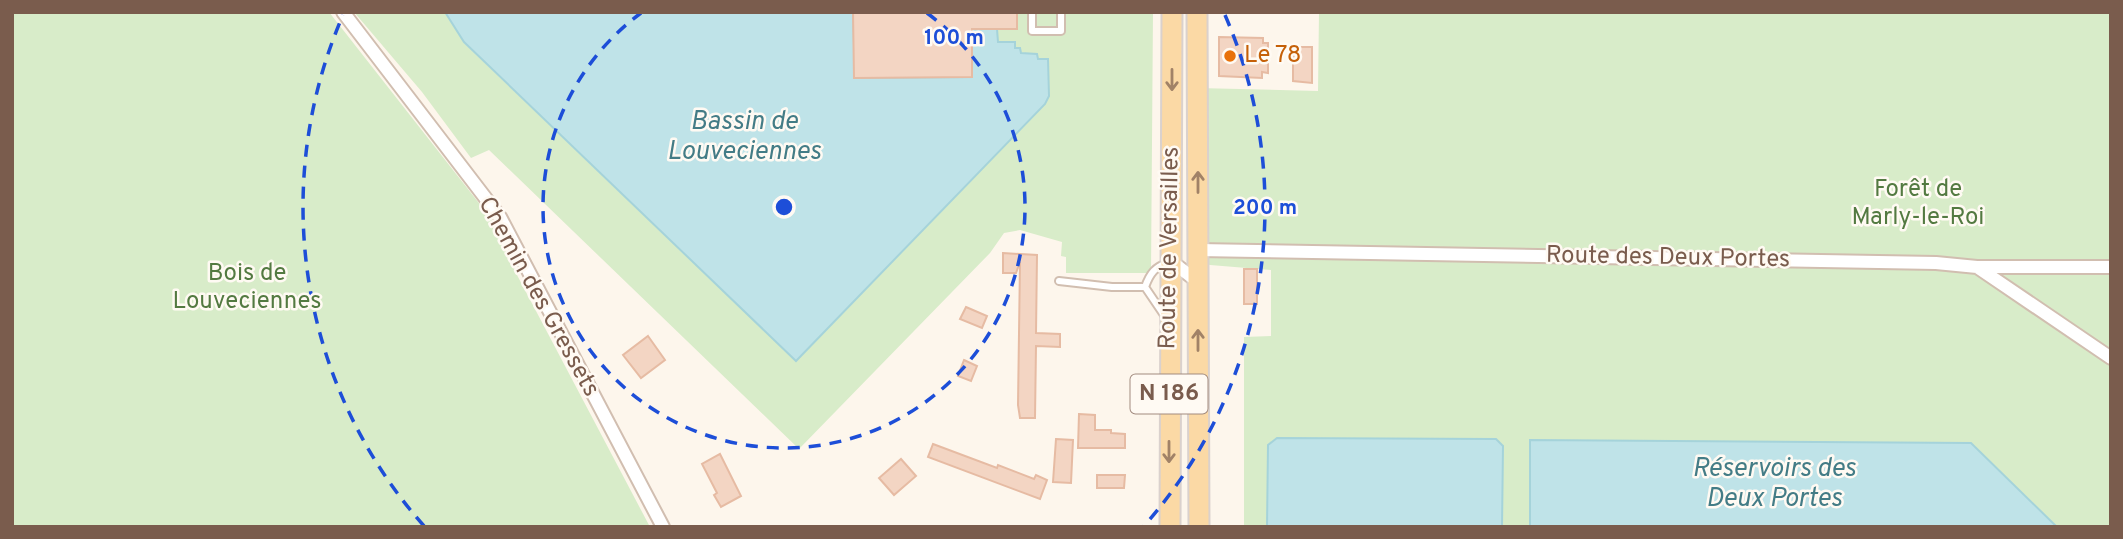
<svg xmlns="http://www.w3.org/2000/svg" width="2123" height="539" font-family="Overpass,sans-serif">
<rect width="100%" height="100%" fill="#fdf6ec"/>
<!-- green -->
<path fill="#d8ecc9" d="M12 12H329L493 221 517 275 650 527H12Z
M354 12H445L464 43 796 361 1038 59 1037 54 1021 53 1015 48 997 42 986 12H1153L1151 273H1066V257L1061 256 1062 242 1020 230 1004 233 990 253 799 449 489 150 471 158 422 92Z
M1319 12H2111V527H2057L1971 443 1530 440V527H1502L1503 446 1268 445 1267 527H1244V337L1271 336V270L1198 264 1197 88 1318 91Z"/>
<!-- water -->
<path fill="#bfe3e8" stroke="#a5d3da" stroke-width="2" d="M445 12H853L855 78 972 77 971 12 992 23V29H997L998 42H1015V48H1020L1021 53 1037 54 1038 59H1048L1049 96 1045 104 796 361 464 42Z
M1277 438 1496 439 1503 446 1502 527H1267L1268 445Z
M1530 440 1971 443 2057 527H1530Z"/>
<!-- building -->
<path fill="#f3d5c3" stroke="#e6bba3" stroke-width="2" d="M853 12H1017V29H972V77L854 78Z
M1219 37 1263 38V43H1268V73L1262 72V78L1219 76Z
M1293 47H1312V83L1293 81Z
M1003 253 1037 255 1036 333 1060 334V347L1036 346 1035 418H1020L1018 405 1020 262 1016 273H1003Z
M1244 269H1257V304H1244Z
M966 307 987 316 982 328 960 319Z
M648 336 665 360 641 378 623 355Z
M964 360 977 366 971 381 958 376Z
M1079 414 1095 415V430H1111V433L1125 434V448H1078Z
M1056 439 1073 440 1071 483 1053 482Z
M933 444 997 468 998 465 1034 479 1036 475 1047 480 1040 499 928 457Z
M720 454 741 496 721 507 714 495 717 493 702 464Z
M901 459 916 476 894 495 879 478Z
M1097 475H1125L1124 488H1097Z"/>
<g fill="none" stroke-linecap="round" stroke-linejoin="round">
<defs>
<path id="service" d="M1032 12V31H1061V12
M1059 281 1112 287H1145
M1145 287 1164 315
M1145 287C1150 273 1155 267 1169 262"/>
<path id="minor" d="M343 12 500 217 663 527
M1198 250 1936 263 1977 267 2111 358
M1171 261 1198 282
M1977 267H2111"/>
<path id="primary" d="M1197 12 1199 527
M1170 527 1172 12"/>
</defs>
<!-- service casing -->
<use href="#service" stroke="#d1beb0" stroke-width="10"/>
<!-- minor casing -->
<use href="#minor" stroke="#d1beb0" stroke-width="16"/>
<!-- primary casing -->
<use href="#primary" stroke="#dad1cd" stroke-width="23"/>
<!-- service -->
<use href="#service" stroke="#fff" stroke-width="6"/>
<!-- minor -->
<use href="#minor" stroke="#fff" stroke-width="12"/>
<!-- primary -->
<use href="#primary" stroke="#fbd9a5" stroke-width="19"/>
</g>
<!-- one-way arrows -->
<defs><path id="oneway-shaft" d="M-6 0H5M1.5-3L5.5 0L1.5 3" fill="none" stroke-width="1.6" stroke-linecap="round" stroke-linejoin="round" transform="scale(1.75)"/></defs>
<g stroke="#a18267">
<use href="#oneway-shaft" transform="translate(1172 80) rotate(90)"/>
<use href="#oneway-shaft" transform="translate(1198 182) rotate(-90)"/>
<use href="#oneway-shaft" transform="translate(1198 340) rotate(-90)"/>
<use href="#oneway-shaft" transform="translate(1169 452) rotate(90)"/>
</g>
<!-- distance rings -->
<g fill="none" stroke="#1d4ed8" stroke-width="3.5" stroke-dasharray="12 9">
<path d="M927 13A241 241 0 1 1 641 13"/>
<path d="M424 526A481 481 0 0 1 343 15M1225 15A481 481 0 0 1 1144 526"/>
</g>
<!-- markers -->
<circle fill="#e8710a" stroke="#fffaf3" stroke-width="2.5" cx="1230" cy="56" r="7"/>
<g text-anchor="middle" dominant-baseline="central" stroke-width="5" stroke-linejoin="round" paint-order="stroke">
<!-- shield labels -->
<rect fill="#fffaf3" stroke="#a28b7f" stroke-width="2" x="1130.5" y="374.5" width="77" height="39" rx="5"/>
<g font-size="23" font-weight="bold" fill="#7a5c4d">
<text x="1169" y="394">N 186</text>
</g>
<!-- food labels -->
<g font-size="24" fill="#c56008" stroke="#fffaf3" text-anchor="start">
<text x="1244" y="56">Le 78</text>
</g>
<!-- park labels -->
<g font-size="24" fill="#537a41" stroke="#fffaf3">
<text x="1918" y="190">Forêt de<tspan x="1918" dy="28">Marly-le-Roi</tspan></text>
<text x="247" y="274">Bois de<tspan x="247" dy="28">Louveciennes</tspan></text>
</g>
<!-- street labels -->
<g font-size="24" fill="#7a5c4d" stroke="#fffaf3">
<text transform="translate(1170 248) rotate(-89)">Route de Versailles</text>
<text transform="translate(1668 258) rotate(1)">Route des Deux Portes</text>
<text transform="translate(538 297) rotate(61)">Chemin des Gressets</text>
</g>
<!-- water labels -->
<g font-size="26" font-style="italic" fill="#437c86" stroke="#fffaf3">
<text x="744" y="122">Bassin de<tspan x="744" dy="30">Louveciennes</tspan></text>
<text x="1774" y="469">Réservoirs des<tspan x="1774" dy="30">Deux Portes</tspan></text>
</g>
</g>
<circle cx="784" cy="207" r="10" fill="#1d4ed8" stroke="#fffaf3" stroke-width="3.5"/>
<g font-size="21" text-anchor="middle" font-weight="bold" fill="#1d4ed8" stroke="#fffaf3" stroke-width="5" stroke-linejoin="round" paint-order="stroke">
<text x="954" y="44">100 m</text>
<text x="1265" y="214">200 m</text>
</g>
<!-- border -->
<rect width="2123" height="539" fill="none" stroke="#7a5c4d" stroke-width="28"/>
</svg>
